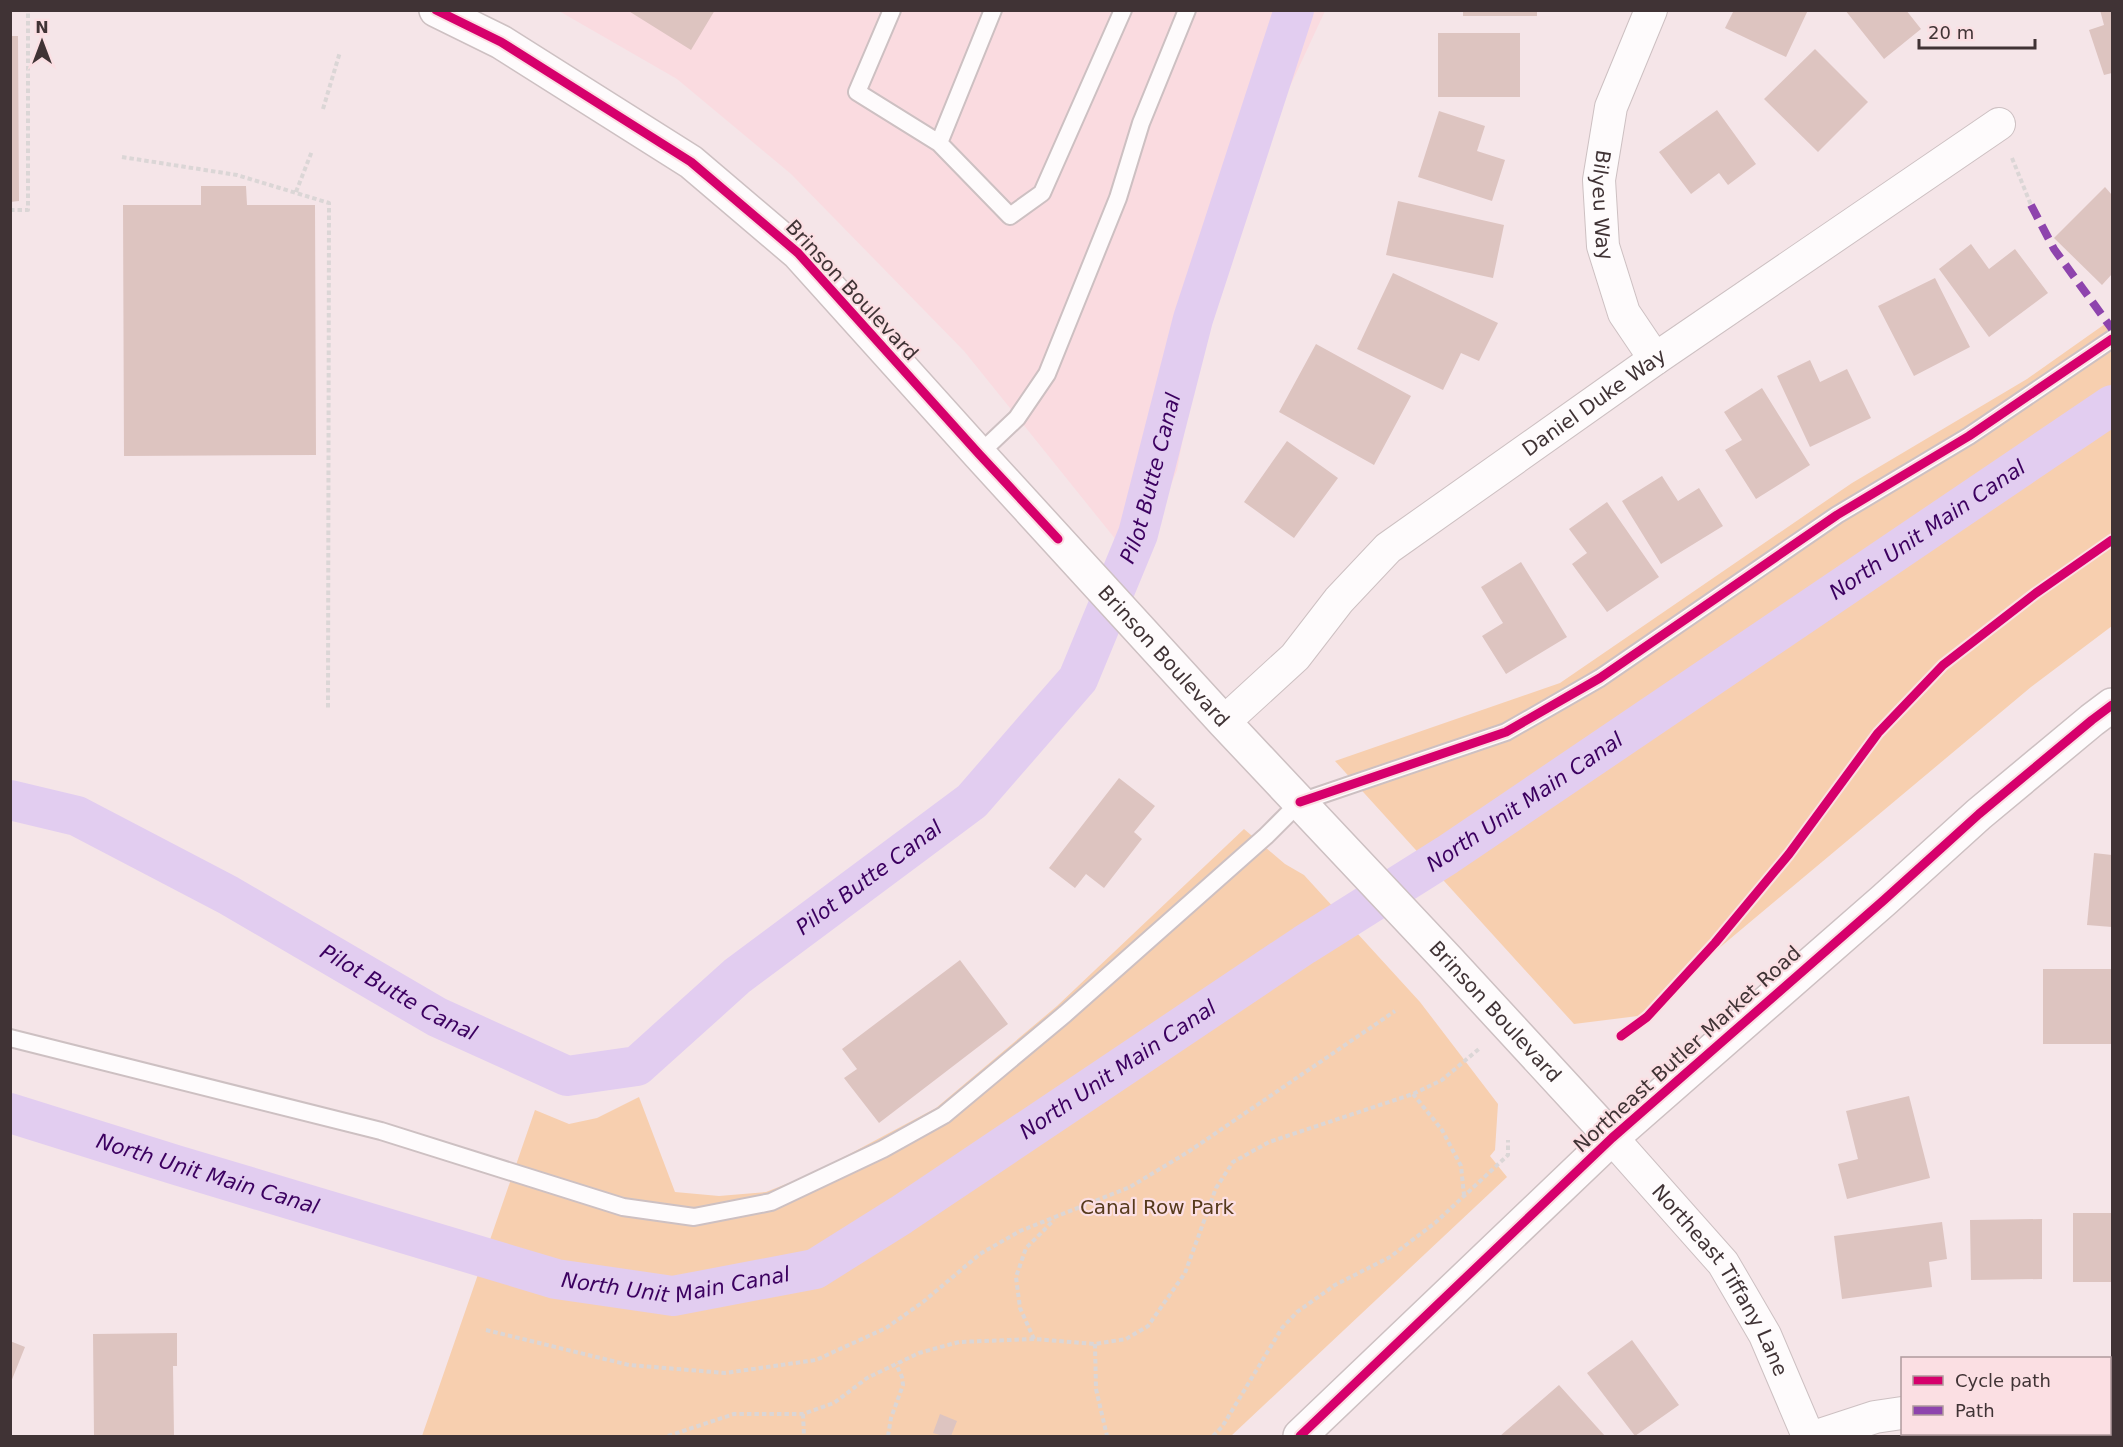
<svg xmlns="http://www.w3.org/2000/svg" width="2123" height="1447" font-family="'DejaVu Sans',sans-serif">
<rect width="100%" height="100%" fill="#f5e5e8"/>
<!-- built -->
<path fill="#fadbe0" d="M559 11H1325L1286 95 1244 226 1199 351 1177 470 1137 566 964 351 791 174 677 79Z"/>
<!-- green -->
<path fill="#f7cfaf" d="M2112 319V626L2031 687 1638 1016 1574 1024 1335 761 1560 683 1852 483 2027 379Z
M1244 829 1285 864 1304 875 1420 1002 1498 1104 1495 1150 1490 1156 1507 1177 1231 1436H422L535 1110 569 1124 597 1118 639 1097 675 1192 719 1196 766 1192 814 1173 936 1108 1057 1006Z"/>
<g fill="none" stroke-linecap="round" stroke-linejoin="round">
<!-- canal -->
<g stroke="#e2cdf0" stroke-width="40">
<path id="s1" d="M10 800 77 816 228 895 437 1017 567 1076 637 1066 737 976 972 801 1078 679 1138 534 1193 319 1294 10"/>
<path id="s2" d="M10 1113 176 1165 556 1279 673 1296 815 1269 901 1215 1304 945 1447 855 2112 405"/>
</g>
</g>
<!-- building -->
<path fill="#ddc4c0" d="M627 10H715L691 50Z
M1463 10H1537V16H1463Z
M1734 10H1808L1786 57 1725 28Z
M1845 10H1906L1921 29 1884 59Z
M2100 10H2112V73L2104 75 2089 30 2104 25Z
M1438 33H1520V97H1438Z
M10 36H18L19 201 10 202Z
M1815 49 1868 102 1818 152 1764 99Z
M1717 110 1756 164 1728 185 1719 173 1691 194 1659 152Z
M1439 111 1485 126 1477 151 1505 160 1492 201 1418 177Z
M201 186H246L247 205H315L316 455 124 456 123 205H201Z
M2105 187 2112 195V274L2102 285 2054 238Z
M1398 201 1504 225 1493 278 1386 255Z
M1971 244 1989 269 2015 249 2048 293 1989 337 1939 269Z
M1393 273 1498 323 1479 361 1461 353 1443 390 1357 349Z
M1935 278 1970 347 1914 376 1878 306Z
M1316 344 1411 396 1374 465 1279 412Z
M1810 360 1820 382 1847 369 1871 418 1810 447 1777 376Z
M1762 388 1810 465 1756 499 1725 450 1742 440 1724 412Z
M1287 441 1338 478 1294 538 1244 502Z
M1662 476 1678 501 1699 488 1723 526 1661 564 1622 501Z
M1607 502 1659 577 1607 612 1572 564 1587 553 1569 529Z
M1521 562 1567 637 1506 674 1482 636 1503 623 1481 587Z
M1119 778 1155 806 1134 832 1142 839 1104 888 1086 874 1075 888 1049 868Z
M2094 853 2112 855V927L2087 925Z
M960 960 1008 1024 879 1123 844 1078 857 1069 842 1049Z
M2043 969H2112V1044H2043Z
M1909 1096 1930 1178 1847 1199 1838 1164 1858 1159 1846 1111Z
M2073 1213H2112V1282H2073Z
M2042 1219V1279L1971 1280 1970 1220Z
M1942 1222 1947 1259 1929 1262 1932 1287 1842 1299 1834 1236Z
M177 1333V1366H173L174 1436H94L93 1334Z
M1632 1340 1679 1405 1635 1436 1587 1373Z
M10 1341 25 1347 11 1382H10Z
M1559 1385 1605 1436H1500Z
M940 1414 957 1421 951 1436H943L933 1433Z"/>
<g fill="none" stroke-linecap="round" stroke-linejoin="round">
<defs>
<path id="lane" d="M892 10 857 92 939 143 1010 216 1042 193 1123 10
M939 143 993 10
M979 454 1017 418 1047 374 1118 198 1141 123 1187 10
M10 1038 381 1131 623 1207 694 1217 771 1202 883 1149 944 1115 1065 1014 1266 836 1300 802 1506 732 1600 678 1837 515 1969 436 2112 339"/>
<g id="street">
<path id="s3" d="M1651 10 1611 107 1599 180 1603 246 1624 313 1655 359"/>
<path id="s4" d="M1224 722 1295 657 1339 600 1388 548 1655 359 1999 124"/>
<path id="s5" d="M1612 1138 1723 1263 1765 1335 1808 1436"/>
<path d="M2110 1405H2112"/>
<path d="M1817 1436 1875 1417 1902 1413"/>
</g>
<g id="secondary">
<path id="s6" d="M436 10 501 42 691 162 798 253 979 454 1224 722 1447 959 1612 1138"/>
<path d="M1300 1436 1612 1138 1884 900 1979 814 2092 720 2112 705"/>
</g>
</defs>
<!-- lane casing -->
<use href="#lane" stroke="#cdc0c2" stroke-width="20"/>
<!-- street casing -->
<use href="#street" stroke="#cdc0c2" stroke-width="34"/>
<!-- secondary casing -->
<use href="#secondary" stroke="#cdc0c2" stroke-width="36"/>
<!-- path -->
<path stroke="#dbd6d6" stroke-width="4" stroke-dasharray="4.5 3" stroke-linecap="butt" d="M323 109 340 52
M122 157 237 175 329 203 328 710
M2012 158 2031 205
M296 192 312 151
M10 210H28V10
M1413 1094 1442 1130 1461 1166 1464 1195
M486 1330 629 1365 725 1373 816 1360 886 1328 923 1302 980 1254 1020 1231 1130 1187 1188 1152 1395 1011
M1034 1339 1020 1308 1016 1277 1026 1248 1054 1220
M1095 1344 1096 1389 1107 1436
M803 1414 804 1436
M668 1436 734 1414H803L834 1403 867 1378 919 1353 959 1342 1034 1339 1095 1344 1126 1339 1148 1326 1185 1273 1216 1188 1233 1162 1269 1142 1413 1094 1442 1080 1480 1048
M888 1436 891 1418 903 1385 902 1377 896 1364
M1213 1436 1222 1427 1282 1328 1297 1312 1335 1285 1390 1257 1435 1223 1508 1155V1140"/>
<!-- lane -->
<use href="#lane" stroke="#fefbfc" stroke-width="16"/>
<!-- street -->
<use href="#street" stroke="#fefbfc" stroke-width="32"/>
<!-- secondary -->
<use href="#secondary" stroke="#fefbfc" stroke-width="33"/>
<!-- quiet -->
<path stroke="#8e44ad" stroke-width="8" stroke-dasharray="15 8" stroke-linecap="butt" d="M2031 205 2054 249 2112 329"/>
<defs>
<path id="cycleway" d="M436 10 501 42 691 162 798 253 979 454 1058 539
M1300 802 1506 732 1600 678 1837 515 1969 436 2112 339
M1621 1036 1647 1017 1715 943 1789 854 1878 733 1943 665 2036 593 2112 540
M1300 1436 1612 1138 1884 900 1979 814 2092 720 2112 705"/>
</defs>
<!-- cycleway casing -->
<use href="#cycleway" stroke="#fbdfe3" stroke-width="13"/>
<!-- cycleway -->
<use href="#cycleway" stroke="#d6006c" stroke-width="9"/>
</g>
<g text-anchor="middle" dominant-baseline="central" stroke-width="4.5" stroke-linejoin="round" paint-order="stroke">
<!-- street labels -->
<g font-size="20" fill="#403335" stroke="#fbdfe3">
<text stroke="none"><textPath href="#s3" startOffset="204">Bilyeu Way</textPath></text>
<text transform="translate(852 290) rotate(47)">Brinson Boulevard</text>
<text stroke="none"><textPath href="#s4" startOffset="492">Daniel Duke Way</textPath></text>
<text stroke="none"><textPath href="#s6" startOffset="982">Brinson Boulevard</textPath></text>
<text stroke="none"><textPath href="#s6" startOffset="1468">Brinson Boulevard</textPath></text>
<text transform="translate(1687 1049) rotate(-42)">Northeast Butler Market Road</text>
<text stroke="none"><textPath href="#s5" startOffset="180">Northeast Tiffany Lane</textPath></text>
</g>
<!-- park labels -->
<g font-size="20" fill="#563a1c" stroke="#fbdfe3">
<text x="1157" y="1207">Canal Row Park</text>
</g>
<!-- water labels -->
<g font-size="21" font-style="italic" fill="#3c0060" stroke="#fbdfe3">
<text stroke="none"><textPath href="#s1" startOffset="1498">Pilot Butte Canal</textPath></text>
<text stroke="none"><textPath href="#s2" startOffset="2169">North Unit Main Canal</textPath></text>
<text stroke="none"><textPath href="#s2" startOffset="1683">North Unit Main Canal</textPath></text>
<text stroke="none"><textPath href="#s1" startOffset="994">Pilot Butte Canal</textPath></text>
<text stroke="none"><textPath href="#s1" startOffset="436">Pilot Butte Canal</textPath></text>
<text stroke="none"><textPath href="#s2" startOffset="1196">North Unit Main Canal</textPath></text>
<text stroke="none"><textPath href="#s2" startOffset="207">North Unit Main Canal</textPath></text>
<text stroke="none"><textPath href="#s2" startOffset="692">North Unit Main Canal</textPath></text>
</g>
</g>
<!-- border -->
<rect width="2123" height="1447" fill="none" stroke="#403335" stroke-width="24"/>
<!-- legend -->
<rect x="1901" y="1357" width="210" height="78" fill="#fbdfe3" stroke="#b09a9d" stroke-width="1.5"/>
<rect x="1913" y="1376" width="30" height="9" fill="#d6006c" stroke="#b09a9d" stroke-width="1.5"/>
<text x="1955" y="1387" font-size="18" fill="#403335">Cycle path</text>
<rect x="1913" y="1406" width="30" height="9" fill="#8e44ad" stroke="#b09a9d" stroke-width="1.5"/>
<text x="1955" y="1417" font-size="18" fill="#403335">Path</text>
<!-- north arrow -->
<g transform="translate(42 42)" stroke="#fbdfe3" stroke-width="4.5" paint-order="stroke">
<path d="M0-4.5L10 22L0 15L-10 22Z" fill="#403335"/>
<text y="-9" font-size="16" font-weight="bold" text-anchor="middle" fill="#403335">N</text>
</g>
<!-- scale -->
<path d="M1919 39v9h116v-9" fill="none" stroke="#403335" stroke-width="3"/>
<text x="1928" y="39" font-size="18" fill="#403335" stroke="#fbdfe3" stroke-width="4.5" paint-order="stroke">20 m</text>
</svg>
